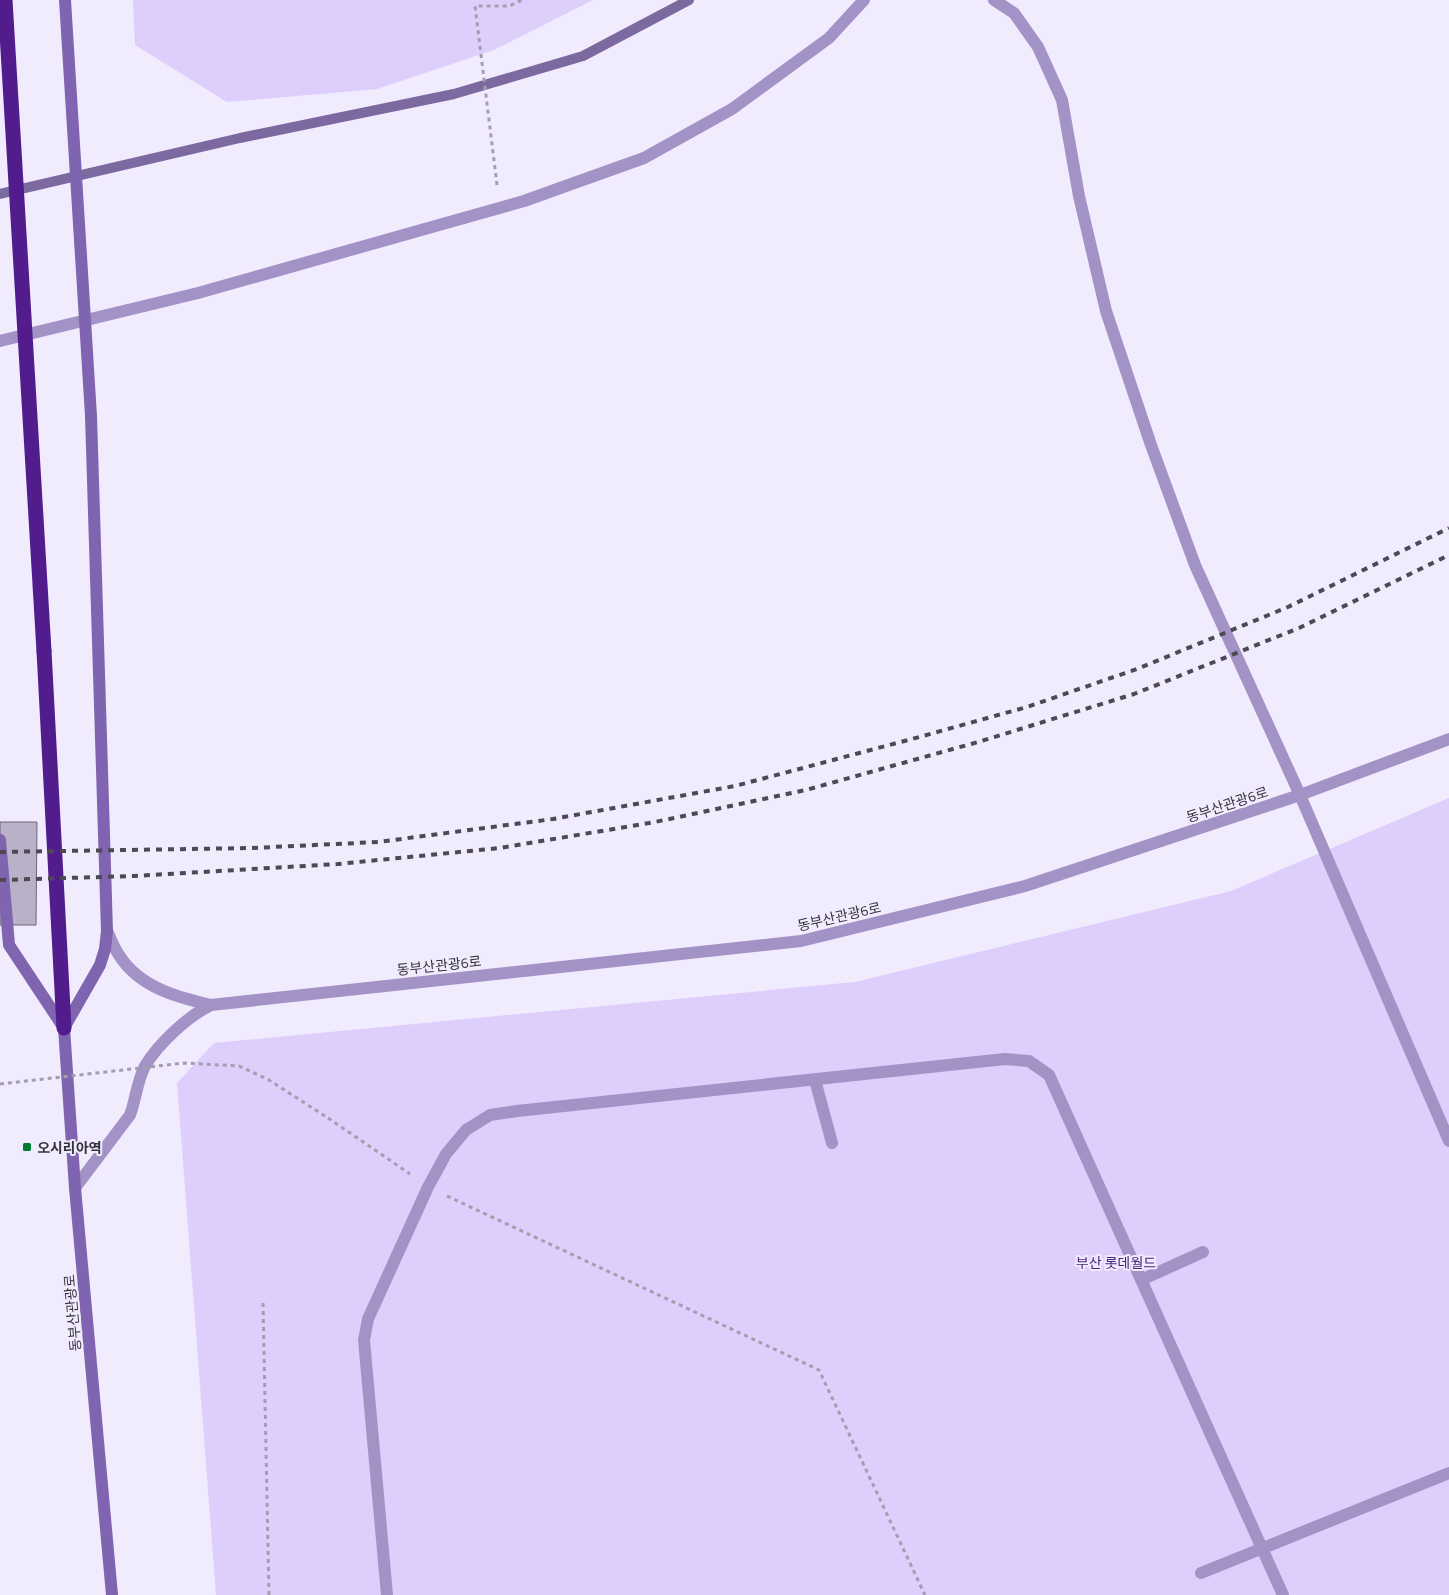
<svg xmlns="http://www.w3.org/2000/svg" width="1449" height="1595" font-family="'Titillium Web','Noto Sans KR',sans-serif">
<rect width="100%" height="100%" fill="#f1ebfe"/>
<!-- green -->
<path fill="#ddcefc" d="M133 0H593L494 50 377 89 227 102 135 45Z
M1449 798V1595H216L177 1083 214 1043 855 982 1231 891Z"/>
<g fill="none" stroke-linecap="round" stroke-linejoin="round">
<!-- stream -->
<path stroke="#7c699f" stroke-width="10" d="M0 194 240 138 454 94 583 56 689 0"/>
</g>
<!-- building -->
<path fill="#b8b1c8" stroke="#6d677c" d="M0 822H37L36 925H0Z"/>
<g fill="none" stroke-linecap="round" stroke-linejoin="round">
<!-- path -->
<path stroke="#a39ead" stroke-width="3" stroke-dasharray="4 4" stroke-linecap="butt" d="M497 185 475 6H509L522 0
M328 1118 410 1174
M447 1196 819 1370 925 1595
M263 1303 269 1595"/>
<!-- service -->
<path stroke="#a392c6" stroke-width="12" d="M1300 795 1449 1141
M815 1080 832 1143
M1141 1280 1203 1252
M1201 1573 1449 1473
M387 1595 364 1340 368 1319 428 1187 446 1154 466 1130 490 1115 517 1111 1005 1059 1029 1061 1049 1075 1283 1595"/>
<!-- minor -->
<path stroke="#a392c6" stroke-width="12" d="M994 0 1014 13 1038 47 1062 100 1079 196 1106 311 1151 445 1195 565 1300 795
M0 341 198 293 524 201 644 158 732 109 829 38 864 0"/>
<!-- tertiary -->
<path stroke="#a392c6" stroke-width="12" d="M107 931C111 939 114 948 119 955 139 987 176 997 211 1005L801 941 1025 886 1300 795 1449 739
M75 1188 130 1115C136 1099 137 1081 145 1066 158 1044 188 1016 211 1005"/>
<!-- secondary -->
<path stroke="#7f64af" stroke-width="12" d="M0 840 9 945 64 1028 75 1188 112 1595
M64 1028 100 965 105 949 107 931 91 416"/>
<!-- motorway -->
<path stroke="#521c8d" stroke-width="15" d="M44 651 64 1028"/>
<!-- rail -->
<path stroke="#4c4953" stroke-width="4" stroke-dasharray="6 6" stroke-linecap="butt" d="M0 852 252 848 378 842 553 819 735 786 912 739 1027 707 1137 669 1288 607 1449 528
M0 880 134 876 338 864 500 848 655 822 806 790 978 742 1134 694 1299 628 1449 555"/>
<!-- path-bridge -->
<path stroke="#a39ead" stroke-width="3" stroke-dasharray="4 4" stroke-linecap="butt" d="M0 1084 184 1063 239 1066 269 1080 328 1118"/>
<!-- secondary-bridge -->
<path stroke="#7f64af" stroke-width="12" d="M65 0 91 416"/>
<!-- motorway-bridge -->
<path stroke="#521c8d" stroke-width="15" d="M5 0 44 651"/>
</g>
<!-- markers -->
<rect fill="#007e36" stroke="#f1ebfe" stroke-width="2" x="22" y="1142" width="10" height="10" rx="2.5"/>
<g text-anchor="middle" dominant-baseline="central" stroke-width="4" stroke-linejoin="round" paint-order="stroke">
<!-- street labels -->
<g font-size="14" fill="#36333c" stroke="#f1ebfe">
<text transform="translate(1227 804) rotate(-18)">동부산관광6로</text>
<text transform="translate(839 916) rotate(-13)">동부산관광6로</text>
<text transform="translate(439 965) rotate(-6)">동부산관광6로</text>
<text transform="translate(72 1313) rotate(-95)">동부산관광로</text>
</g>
<!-- poi labels -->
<g font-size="14" font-weight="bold" fill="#36333c" stroke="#f1ebfe" text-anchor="start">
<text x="37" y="1147">오시리아역</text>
</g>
<!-- park labels -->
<g font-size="14" fill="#4b247c" stroke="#f1ebfe">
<text x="1116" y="1262">부산 롯데월드</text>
</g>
</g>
</svg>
